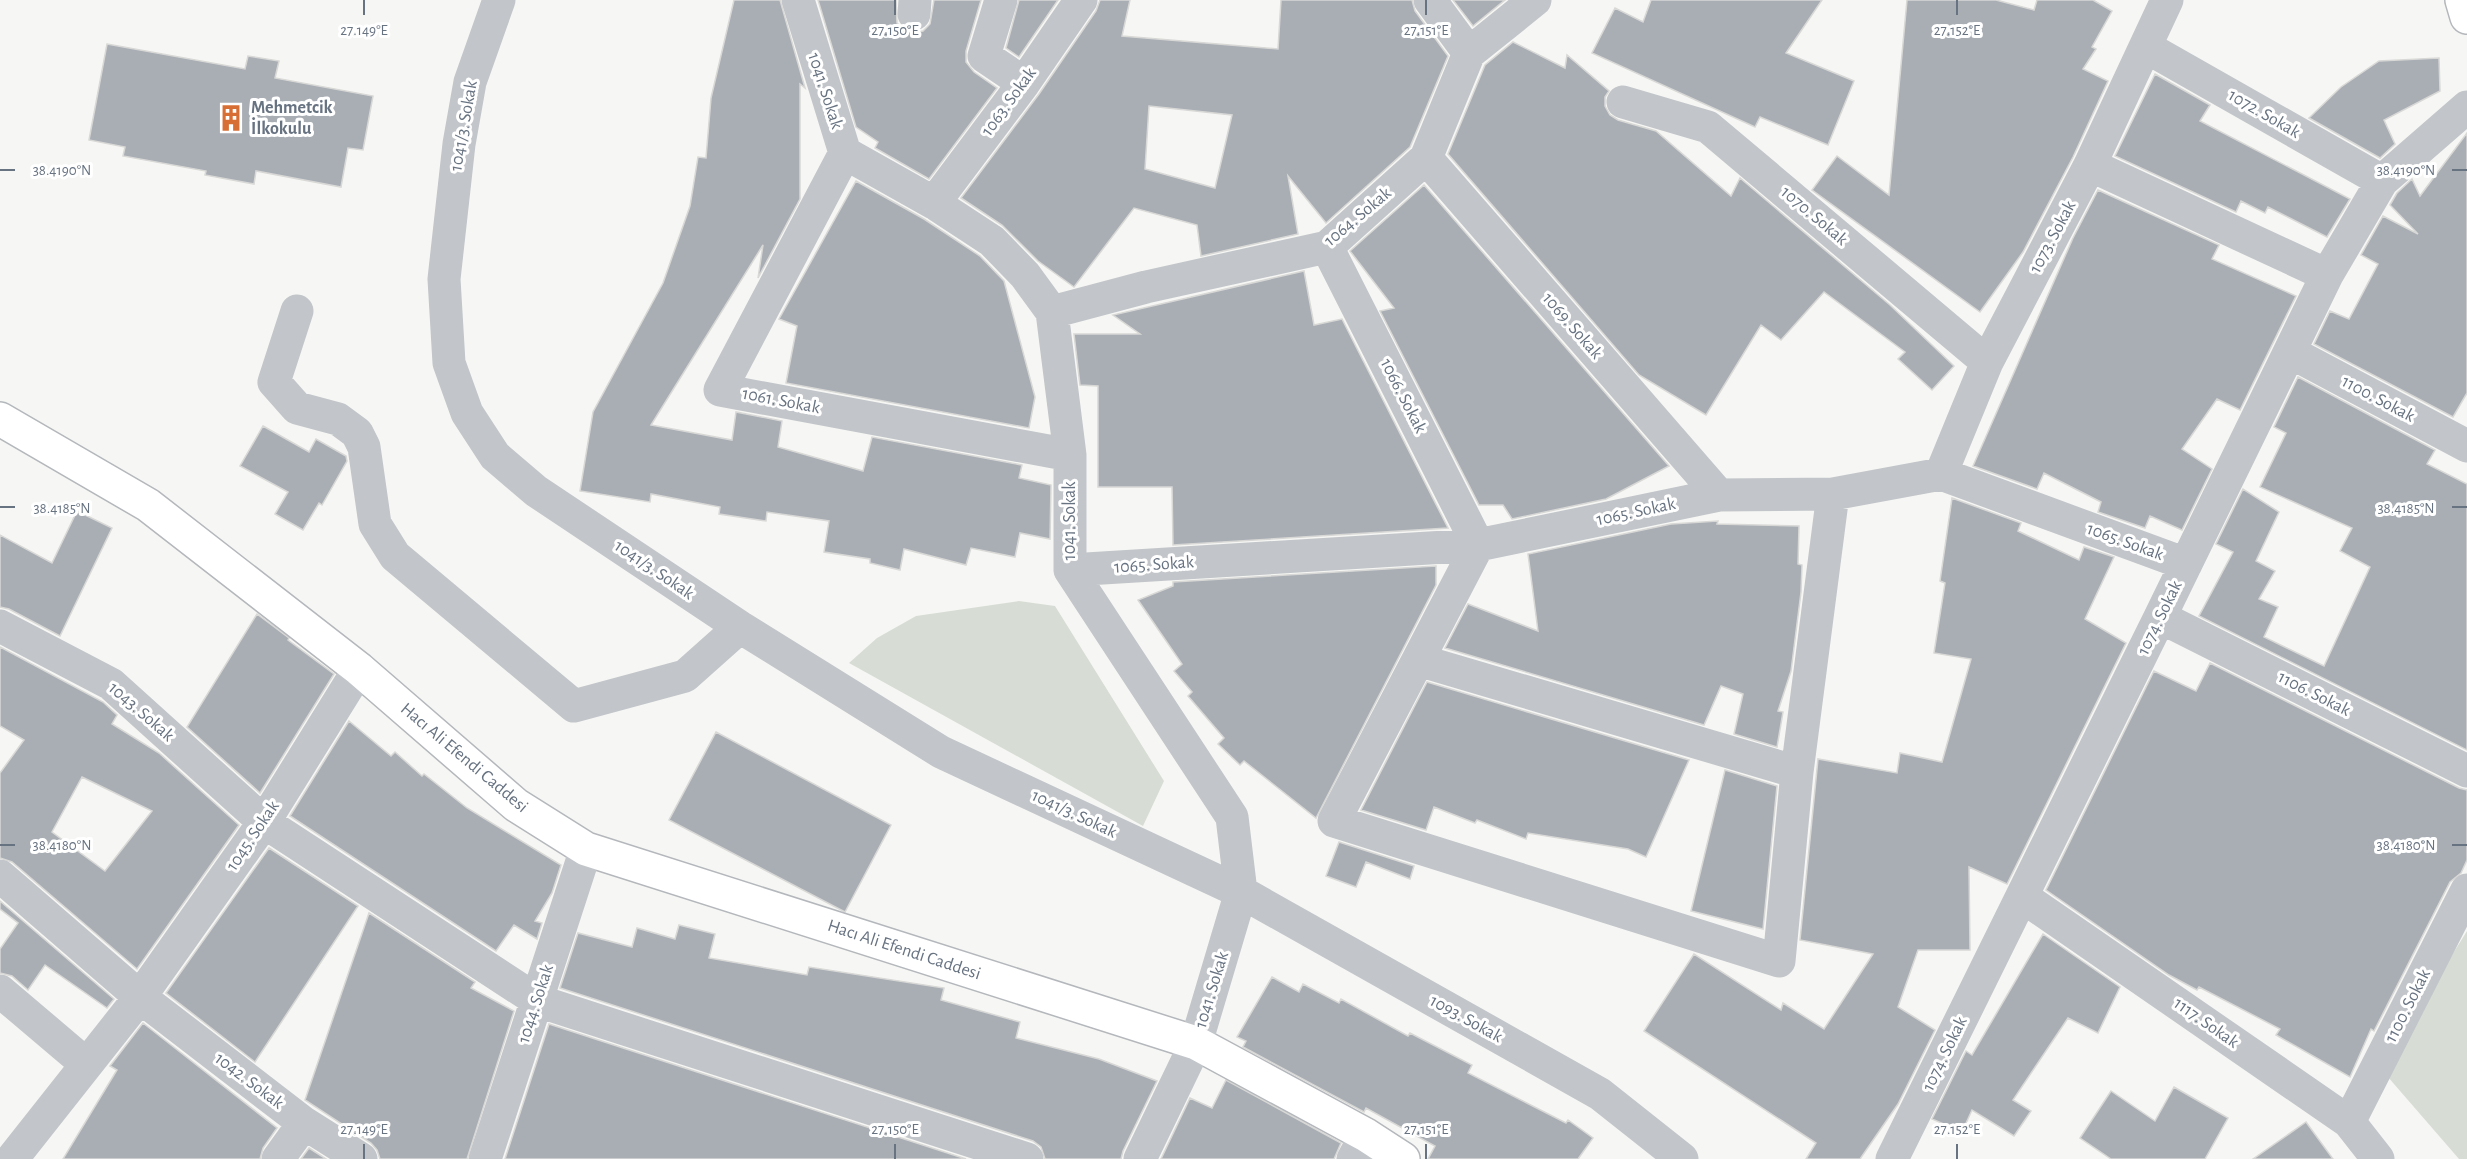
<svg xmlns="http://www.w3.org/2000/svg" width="2467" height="1159" font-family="'Alegreya Sans',sans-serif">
<rect width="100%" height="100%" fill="#f6f7f4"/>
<!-- green -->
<path fill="#d7ddd5" d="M1019 601 1055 606 1164 781 1143 826 849 663 877 638 916 616Z
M2467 931V1159H2459L2381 1069Z"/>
<!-- building -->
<path fill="#a9aeb5" stroke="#d8d8d6" stroke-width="1.5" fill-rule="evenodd" d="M734 0H780L805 88 800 84V199L758 278 763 245 651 425 732 440 736 412 782 421 778 447 863 471 872 437 1022 465 1019 478 1051 485 1050 539 1020 533 1015 557 971 548 966 565 904 549 900 570 870 563V559L824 552 829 521 767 512 766 521 719 514 720 507 651 494 650 502 580 491 593 412 663 283 690 206 698 157 706 158 711 98Z
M818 0H896L897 23 904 30 913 33 923 31 930 24 934 0H981L966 51V62L974 72 997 88 929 179 875 148 878 142 856 127Z
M1019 0H1058L1019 57 1006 48Z
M1100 0H1130L1122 36 1278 49 1281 0H1412L1415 11 1448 56 1410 147 1326 223 1288 176 1298 234 1201 256 1197 225 1134 208 1074 287 1038 261 1002 225 961 198 1039 94 1096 11ZM1149 106 1232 115 1215 188 1145 169Z
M1453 0H1505L1473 26Z
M1651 0H1822L1786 53 1854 81 1828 145 1760 117 1755 127 1592 53 1615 8 1643 22Z
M1907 0H1996L2034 10 2037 0H2093L2112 11 2092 47 2096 49 2083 69 2108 81 2073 157 2023 252 1980 312 1812 190 1837 156 1889 195Z
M1513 42 1565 68 1567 55 1609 91 1605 97V106L1610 115 1618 120 1656 131 1731 196 1740 178 1890 305 1954 366 1932 390 1898 359 1905 352 1824 292 1781 340 1761 325 1706 415 1639 375 1448 154 1485 65Z
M107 44 245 69 248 56 279 61 275 78 373 96 363 150 348 148 341 187 256 171 254 184 205 175 206 171 123 156 125 147 89 140Z
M2439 58 2440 91 2384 120 2395 144 2380 158 2309 118 2341 87 2379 61Z
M2155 74 2210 105 2200 121 2350 199 2327 237 2268 207 2265 213 2241 201 2236 212 2115 156Z
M2467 133V393L2453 417 2314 344 2330 311 2349 319 2378 264 2361 255 2383 216 2418 234 2390 205 2397 193 2412 179 2420 196Z
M856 181 924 219 980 256 1004 281 1035 397 1029 428 786 383 797 326 779 319Z
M1424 185 1669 466 1606 499 1512 519 1503 505H1479L1380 311 1394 308 1350 251Z
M2098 190 2219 245 2212 259 2296 296 2240 410 2217 399 2182 449 2212 469 2182 530 2150 516 2145 528 2098 512 2101 502 2044 473 2037 489 1973 466 2073 238Z
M1304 271 1314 325 1342 319 1448 528 1173 545 1172 487H1098V386L1080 385 1074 334H1140L1113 315Z
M2298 377 2435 450 2427 464 2467 484V750L2199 616 2233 552 2216 544 2243 489 2279 512 2256 561 2275 571 2259 599 2278 607 2264 637 2324 666 2370 567 2340 551 2352 528 2260 487 2286 433 2274 427Z
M263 426 309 452 316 439 346 456 347 461 322 505 319 503 303 530 275 514 288 492 240 466Z
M1952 498 2021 523 2018 531 2079 560 2084 547 2114 557 2085 619 2126 643 2007 884 1969 867 1970 950H1918L1898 1007 1935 1030 1898 1104 1860 1159H1806L1816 1143 1644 1031 1694 954 1781 1010 1783 1003 1824 1029 1873 954 1800 940 1818 759 1897 773 1900 753 1942 762 1971 659 1934 653 1945 583 1940 581Z
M77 511 112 528 60 636 9 609 0 607V535L52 563Z
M1718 521 1717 524 1799 526 1798 564 1802 565 1801 592 1791 671 1778 711 1783 712 1777 747 1734 734 1743 694 1721 686 1704 725 1445 648 1468 604 1538 631 1528 554 1671 524Z
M1436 566V585L1316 818 1244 761 1240 765 1218 744 1224 738 1188 696 1192 692 1174 671 1182 664 1138 600 1173 586V582Z
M257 614 289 638 288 640 334 674 260 793 187 727Z
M0 647 103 702 117 715 112 724 159 753 239 825 137 969 12 862 0 858V773L24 740 0 726ZM82 777 152 811 105 871 52 832Z
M2210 663 2459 788 2467 790V860L2461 873 2450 882 2374 1031 2371 1029 2350 1077 2276 1035 2280 1029 2199 987 2197 990 2169 975 2046 890 2154 671 2196 691Z
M1427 682 1689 760 1646 857 1628 849 1528 833 1526 839 1477 820 1475 823 1434 807 1426 830 1361 810Z
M349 721 391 756 395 752 422 776 424 774 467 808 561 865 552 893 535 921 542 923 537 939 514 925 496 951 290 816Z
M716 732 891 825 845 912 669 820Z
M1725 770 1777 786 1763 929 1691 911Z
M1339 842 1414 866 1410 879 1366 862 1356 887 1326 876Z
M269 848 358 906 255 1062 166 993Z
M0 901 114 999 107 1008 45 965 28 990 12 976 0 973V949L18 923 0 909Z
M369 913 475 982 471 988 514 1011 467 1159H380L377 1150 371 1143 305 1100Z
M679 925 715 934 709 958 807 975 809 967 944 988 941 1000 1020 1022 1016 1038 1099 1059 1157 1081 1123 1151 1121 1159H1045L1041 1147 1033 1141 560 988 578 933 632 947 637 928 675 939Z
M2043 934 2120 987 2098 1033 2068 1018 2013 1100 2031 1111 2014 1136 1972 1110 1962 1132 1932 1119 1966 1051 1972 1055Z
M1272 977 1299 992 1303 984 1339 1003 1341 999 1408 1036 1410 1033 1472 1065 1468 1073 1566 1123 1568 1120 1593 1138 1578 1159H1428L1435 1146 1366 1108 1364 1112 1243 1047 1246 1041 1237 1037Z
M143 1023 277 1128 263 1148 260 1159H63L117 1070 110 1066Z
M549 1024 966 1159H505Z
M1226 1080 1341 1143 1334 1159H1161L1190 1098 1212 1108Z
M2174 1087 2228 1118 2205 1159H2111L2080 1138 2111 1091 2155 1121Z
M2306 1122 2333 1159H2253Z
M309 1148 326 1159H301Z"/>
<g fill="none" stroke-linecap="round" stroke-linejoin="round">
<defs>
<path id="major" d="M2462 0 2467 17
M0 419 148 505 359 669 516 805 586 849 1196 1043 1366 1135 1403 1159"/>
</defs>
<!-- major casing -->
<use href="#major" stroke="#b4b7bb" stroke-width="36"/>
<!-- minor -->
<path stroke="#c2c5c9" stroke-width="33" d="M499 0 470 82 459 144 444 279 449 363 467 413 495 456 536 491 740 627 941 752 1241 892 1600 1094 1682 1159
M798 0 845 153 934 203 992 241 1025 275 1052 312 1070 455V570L1232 817 1241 892 1196 1043 1140 1159
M1001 0 984 56 1024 83
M1430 0 1469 53
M914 14 915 0
M2146 47 2382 181
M1623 102 1708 127 1987 362
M845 153 720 390 1070 455
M1426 158 1719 495
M2090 165 2327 275
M934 203 1024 83 1081 0
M1327 247 1478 545 1334 821 1779 961 1797 772 1833 494
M297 311 274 382 297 408 338 419 357 433 364 447 375 524 395 556 574 706 685 676 740 627
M1052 312 1146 287 1327 247 1426 158 1469 53 1535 0
M2290 352 2467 446
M1941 474 1987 362 2090 165 2167 0
M1070 570 1478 545 1719 495 1833 494 1941 474 2186 564
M2160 617 2467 771
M0 626 111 684 264 822 538 1001 1027 1159
M1418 660 1797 772
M0 876 140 997 304 1123 361 1159
M2023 897 2349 1122 2378 1159
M0 991 86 1064
M2349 1122 2467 890
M12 1159 140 997 264 822 359 669
M278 1159 304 1123
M485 1159 586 849
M1353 1159 1366 1135
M1892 1159 2160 617 2327 275 2382 181 2467 107"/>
<!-- major -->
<use href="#major" stroke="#fff" stroke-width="33"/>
</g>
<!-- ticks -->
<path fill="none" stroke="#687382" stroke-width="2" d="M364 0V15M895 0V15M1426 0V15M1957 0V15M0 170H15M2452 170H2467M0 507H15M2452 507H2467M0 845H15M2452 845H2467M364 1144V1159M895 1144V1159M1426 1144V1159M1957 1144V1159"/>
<!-- icons -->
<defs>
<symbol id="building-bare" viewBox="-9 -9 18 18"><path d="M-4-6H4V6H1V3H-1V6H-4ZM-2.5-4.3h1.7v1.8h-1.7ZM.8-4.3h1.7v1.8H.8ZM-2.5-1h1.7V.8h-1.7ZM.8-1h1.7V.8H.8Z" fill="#d76f34" stroke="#fff" stroke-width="2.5" paint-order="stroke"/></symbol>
</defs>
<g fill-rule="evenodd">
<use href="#building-bare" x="212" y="99" width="38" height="38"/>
</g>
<g text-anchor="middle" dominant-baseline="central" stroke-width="6" stroke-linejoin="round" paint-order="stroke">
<!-- street labels -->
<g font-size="18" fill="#687382" stroke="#fff">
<text transform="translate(825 91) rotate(72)">1041. Sokak</text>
<text transform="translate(1009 102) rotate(-54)">1063. Sokak</text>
<text transform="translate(2264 114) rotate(30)">1072. Sokak</text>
<text transform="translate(464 126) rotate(-80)">1041/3. Sokak</text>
<text transform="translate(1814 216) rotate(40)">1070. Sokak</text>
<text transform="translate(1358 217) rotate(-40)">1064. Sokak</text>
<text transform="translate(2053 237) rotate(-62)">1073. Sokak</text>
<text transform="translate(1572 326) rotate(49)">1069. Sokak</text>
<text transform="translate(1403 396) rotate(63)">1066. Sokak</text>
<text transform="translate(2378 399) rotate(28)">1100. Sokak</text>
<text transform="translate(781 401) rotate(11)">1061. Sokak</text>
<text transform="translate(1636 512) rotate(-12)">1065. Sokak</text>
<text transform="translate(1070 521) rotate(-90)">1041. Sokak</text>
<text transform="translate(2125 542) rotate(20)">1065. Sokak</text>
<text transform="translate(1154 565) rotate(-4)">1065. Sokak</text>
<text transform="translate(654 570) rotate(34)">1041/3. Sokak</text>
<text transform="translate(2160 618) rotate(-64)">1074. Sokak</text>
<text transform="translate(2314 694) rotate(27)">1106. Sokak</text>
<text transform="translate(141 712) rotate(41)">1043. Sokak</text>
<text transform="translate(464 758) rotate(40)">Hacı Ali Efendi Caddesi</text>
<text transform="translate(1074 814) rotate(25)">1041/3. Sokak</text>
<text transform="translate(253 836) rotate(-56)">1045. Sokak</text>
<text transform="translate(904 950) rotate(18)">Hacı Ali Efendi Caddesi</text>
<text transform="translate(1212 990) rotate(-73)">1041. Sokak</text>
<text transform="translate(536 1004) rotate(-72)">1044. Sokak</text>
<text transform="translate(2408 1006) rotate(-63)">1100. Sokak</text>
<text transform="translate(1466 1019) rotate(29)">1093. Sokak</text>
<text transform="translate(2206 1023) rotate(35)">1117. Sokak</text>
<text transform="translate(1945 1054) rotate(-64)">1074. Sokak</text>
<text transform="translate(249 1081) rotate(37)">1042. Sokak</text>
</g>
<!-- poi labels -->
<g font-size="18" font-weight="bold" fill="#687382" stroke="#fff" text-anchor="start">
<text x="251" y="108">Mehmetcik<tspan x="251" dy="21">İlkokulu</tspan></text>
</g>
</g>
<g font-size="15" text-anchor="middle" fill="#687382" stroke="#fff" stroke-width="6" stroke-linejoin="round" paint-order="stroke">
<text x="364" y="35">27.149°E</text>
<text x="895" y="35">27.150°E</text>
<text x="1426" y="35">27.151°E</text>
<text x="1957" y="35">27.152°E</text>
<text x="62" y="175">38.4190°N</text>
<text x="2406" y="175">38.4190°N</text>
<text x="62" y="513">38.4185°N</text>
<text x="2406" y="513">38.4185°N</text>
<text x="62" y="850">38.4180°N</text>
<text x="2406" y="850">38.4180°N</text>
<text x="364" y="1134">27.149°E</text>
<text x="895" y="1134">27.150°E</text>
<text x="1426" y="1134">27.151°E</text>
<text x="1957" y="1134">27.152°E</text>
</g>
</svg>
